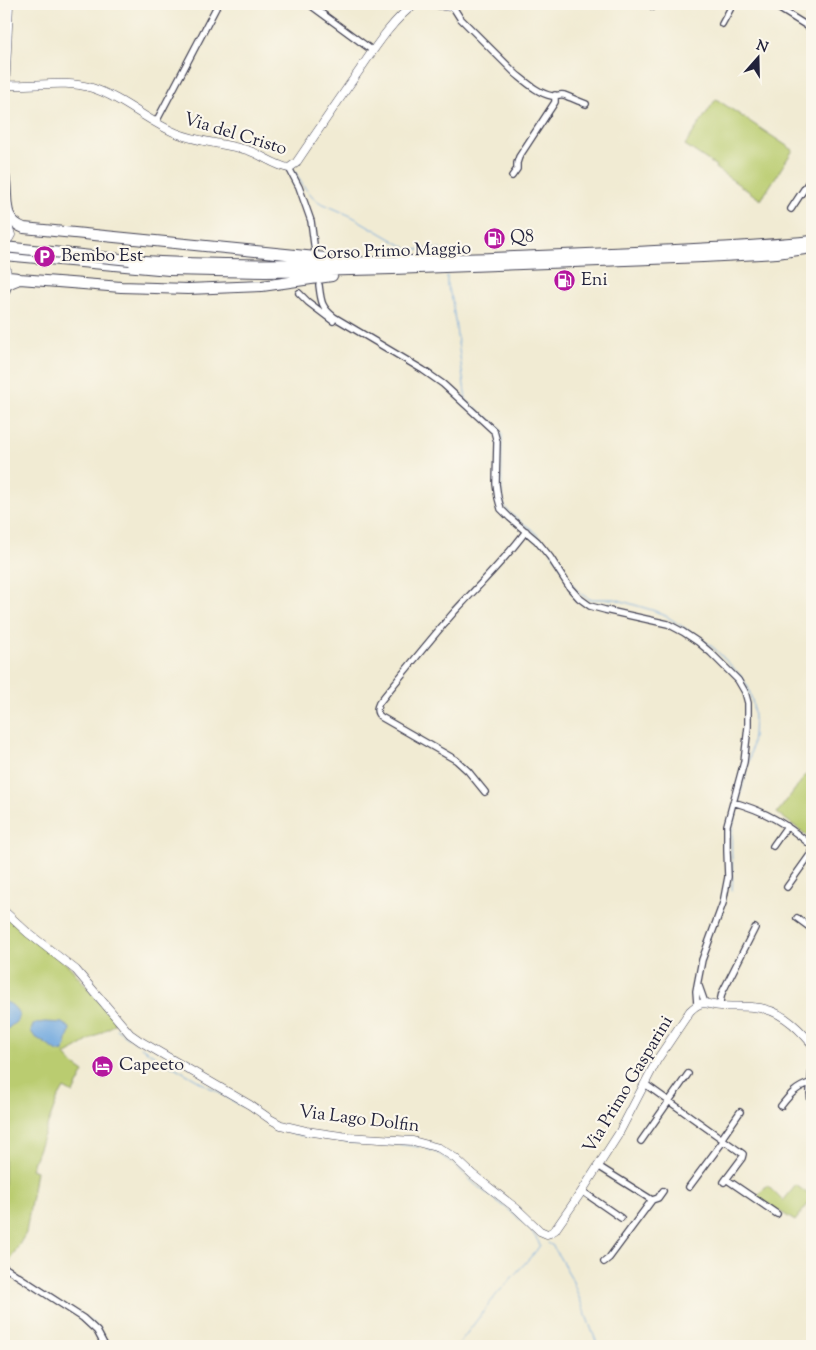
<svg xmlns="http://www.w3.org/2000/svg" width="816" height="1350" font-family="'Sorts Mill Goudy',serif">
<rect width="100%" height="100%" fill="#fbf7ec"/>
<filter id="ink" filterUnits="userSpaceOnUse"><feTurbulence type="fractalNoise" baseFrequency=".02" numOctaves="2"/><feDisplacementMap in="SourceGraphic" scale="10" xChannelSelector="R" yChannelSelector="G"/><feConvolveMatrix kernelMatrix="1 2 1 2 8 2 1 2 1" color-interpolation-filters="sRGB"/></filter>
<filter id="wash" filterUnits="userSpaceOnUse"><feTurbulence type="fractalNoise" baseFrequency=".0096" numOctaves="4" result="noise"/><feDisplacementMap in="SourceGraphic" scale="20" xChannelSelector="R" yChannelSelector="G"/><feGaussianBlur stdDeviation="1.12" result="paint"/><feColorMatrix in="noise" values="0 0 0 0 0 0 0 0 0 0 0 0 0 0 0 0 0 1.4 0 .05"/><feComposite in="paint" operator="in"/></filter>
<g filter="url(#wash)">
<rect width="100%" height="100%" fill="#f1ebd3"/>
<!-- green -->
<path fill="#bacc6f" stroke="#6e7755" d="M716 99 793 150 761 200 715 168 716 166 685 145Z
M812 767V839L777 813Z
M4 913 70 967 115 1020V1023L112 1026 65 1055 74 1065 84 1072 73 1093 64 1088 57 1100 31 1169 36 1171 26 1233 7 1265 4 1263Z
M767 1185 783 1201 796 1185 812 1197V1199L795 1221 757 1197Z"/>
<!-- water -->
<path fill="#70a7de" stroke="#49648c" d="M4 1002C11 1003 15 1007 19 1014L17 1021 6 1030 4 1029Z
M45 1022 62 1023 70 1028C70 1031 65 1048 63 1051L58 1052 34 1036 31 1031 33 1025 38 1023Z"/>
<g fill="none" stroke-linecap="round" stroke-linejoin="round">
<!-- stream -->
<path stroke="#70a7de" stroke-width="1" d="M295 172 303 186 313 197 319 202 351 216 410 250 440 249
M447 276V286L452 299 466 400 499 427 502 434V494L504 505 509 513 531 529 547 544 574 587 581 594 589 599H615L655 611 666 616 706 642 716 650 739 674 748 687 753 704 754 718 753 736 751 752 739 801
M732 890C734 869 729 847 733 826 734 820 736 813 738 807
M116 1029 136 1043
M141 1047 155 1056
M162 1060 242 1106
M269 1124 287 1132 299 1135 354 1143 407 1145 419 1147
M427 1149C448 1155 460 1171 476 1185 496 1201 529 1221 540 1245L536 1251 497 1294 457 1346
M548 1243 553 1246 571 1277 598 1346
M88 1319 97 1326 108 1346"/>
</g>
</g>
<g filter="url(#ink)">
<g fill="none" stroke-linecap="round" stroke-linejoin="round">
<defs>
<path id="street" d="M309 4 373 51
M775 6 812 29
M453 7 460 18 516 74C526 82 539 94 552 96 556 96 560 94 564 95 571 98 579 101 586 104
M653 7 656 4
M722 24 733 4
M156 122 218 4
M289 168 299 187 311 221 315 252
M512 176 517 169V163L519 157 555 102V95
M791 209 812 177
M319 285C321 301 321 307 334 317L423 370 443 384 494 431 497 442 496 484 498 498 501 509 510 518 537 541 550 557 570 588 579 598 590 606 605 610 668 624 683 632 698 642 711 653 738 680 745 692 748 703V727L744 762 727 825V851L728 877 723 903 702 960 696 991 697 1004
M299 293 308 302 333 321
M485 792 468 771 456 760 381 717C376 713 376 709 379 703 404 672 429 641 455 611 479 585 505 560 526 531
M733 802C767 812 785 823 812 846
M773 846 787 826
M787 887 812 852
M797 918 812 929
M699 986 705 1003
M719 1006 722 993 755 928
M812 1069 810 1091 812 1112
M645 1084 743 1154 742 1158 724 1182
M781 1106C789 1096 796 1087 810 1083
M722 1138 740 1112
M641 1141 688 1074
M598 1166 652 1200
M726 1179 777 1214
M689 1187 724 1140
M582 1191 621 1218
M652 1200 658 1198 663 1191
M604 1262 609 1258 652 1200
M4 1267 83 1318 97 1331 105 1346"/>
<path id="secondary" d="M435 4C444 6 449 9 457 4
M5 85C34 87 65 79 92 88 123 98 147 121 176 133 200 143 226 143 250 151 261 155 278 167 289 168L296 163C317 132 338 101 359 71 374 49 394 18 415 4
M4 115 9 4
M4 224 9 228 11 235 4 247V251
M4 264C7 270 8 274 4 280
M4 911 28 933 76 970 130 1034 140 1041 250 1105 270 1119 281 1125 306 1131 348 1137 413 1141 439 1148 455 1158 472 1174 517 1209 540 1231 547 1234 550 1233 555 1230 582 1191 618 1135 657 1060 690 1011C703 998 706 1005 721 1006 731 1007 742 1006 752 1007 778 1008 796 1025 812 1044"/>
<path id="highway" d="M4 175C9 198 0 219 24 228L326 258
M4 255 169 270 266 272 393 269 703 257 777 253 812 248
M130 260C251 269 371 262 492 258 540 256 588 254 635 252 694 249 753 247 812 241
M5 279C10 276 15 277 20 279L121 287 188 289 262 286 332 276
M4 291 7 284 17 280"/>
</defs>
<!-- street casing -->
<use href="#street" stroke="#414052" stroke-width="8"/>
<!-- secondary casing -->
<use href="#secondary" stroke="#414052" stroke-width="9"/>
<!-- highway casing -->
<use href="#highway" stroke="#414052" stroke-width="12"/>
<!-- street -->
<use href="#street" stroke="#fff" stroke-width="5.5"/>
<!-- secondary -->
<use href="#secondary" stroke="#fff" stroke-width="8"/>
<!-- highway -->
<use href="#highway" stroke="#fff" stroke-width="10"/>
<defs>
<path id="highway-bridge" d="M4 247 130 260"/>
</defs>
<!-- highway-bridge casing -->
<use href="#highway-bridge" stroke="#414052" stroke-width="12" stroke-linecap="butt"/>
<!-- highway-bridge -->
<use href="#highway-bridge" stroke="#fff" stroke-width="10"/>
</g>
</g>
<!-- icons -->
<defs>
<symbol id="fuel-disc" viewBox="-11 -11 22 22"><circle r="9.5" fill="#b5179e" stroke="#fbf7ec"/><path d="M-5.5-6h7V0h2V4h1.3V-2.5L3-4.5l.8-.8L6-3V5H2.5V1h-1V6h-7ZM-4.2-4.7v3.2H.2V-4.7Z" fill="#fff"/></symbol>
<symbol id="parking-disc" viewBox="-11 -11 22 22"><circle r="9.5" fill="#b5179e" stroke="#fbf7ec"/><path d="M-3.5-5.5H1a3.5 3.5 0 0 1 0 7H-1V5.5H-3.5ZM-1-3.4V-.6H.8a1.4 1.4 0 0 0 0-2.8Z" fill="#fff"/></symbol>
<symbol id="hotel-disc" viewBox="-11 -11 22 22"><circle r="9.5" fill="#b5179e" stroke="#fbf7ec"/><path d="M-6-4.5h1.5V1H6V5H4.5V3h-9V5H-6ZM-4 0a1.8 1.8 0 1 1 3.6 0ZM.5 0V-2.5h3Q6-2.5 6 0Z" fill="#fff"/></symbol>
</defs>
<g fill-rule="evenodd">
<use href="#fuel-disc" x="482" y="226" width="25" height="25"/>
<use href="#parking-disc" x="32" y="244" width="25" height="25"/>
<use href="#fuel-disc" x="552" y="268" width="25" height="25"/>
<use href="#hotel-disc" x="90" y="1054" width="25" height="25"/>
</g>
<g text-anchor="middle" dominant-baseline="central" stroke-width="4.5" stroke-linejoin="round" paint-order="stroke">
<!-- street labels -->
<g font-size="18" fill="#22223b" stroke="#fbf7ec">
<text transform="translate(235 135) rotate(17)">Via del Cristo</text>
<text transform="translate(392 252) rotate(-2)">Corso Primo Maggio</text>
<text transform="translate(629 1085) rotate(-59)">Via Primo Gasparini</text>
<text transform="translate(359 1120) rotate(7)">Via Lago Dolfin</text>
</g>
<!-- poi labels -->
<g font-size="18" fill="#22223b" stroke="#fbf7ec" text-anchor="start">
<text x="510" y="238">Q8</text>
<text x="61" y="257">Bembo Est</text>
<text x="581" y="281">Eni</text>
<text x="119" y="1066">Capeeto</text>
</g>
</g>
<!-- margin -->
<rect width="816" height="1350" fill="none" stroke="#fbf7ec" stroke-width="20"/>
<!-- north arrow -->
<g transform="translate(758 58) rotate(20)" stroke="#fbf7ec" stroke-width="4" paint-order="stroke">
<path d="M0-4L9 19L0 12L-9 19Z" fill="#22223b"/>
<text y="-8" font-size="14" font-weight="bold" text-anchor="middle" fill="#22223b">N</text>
</g>
</svg>
